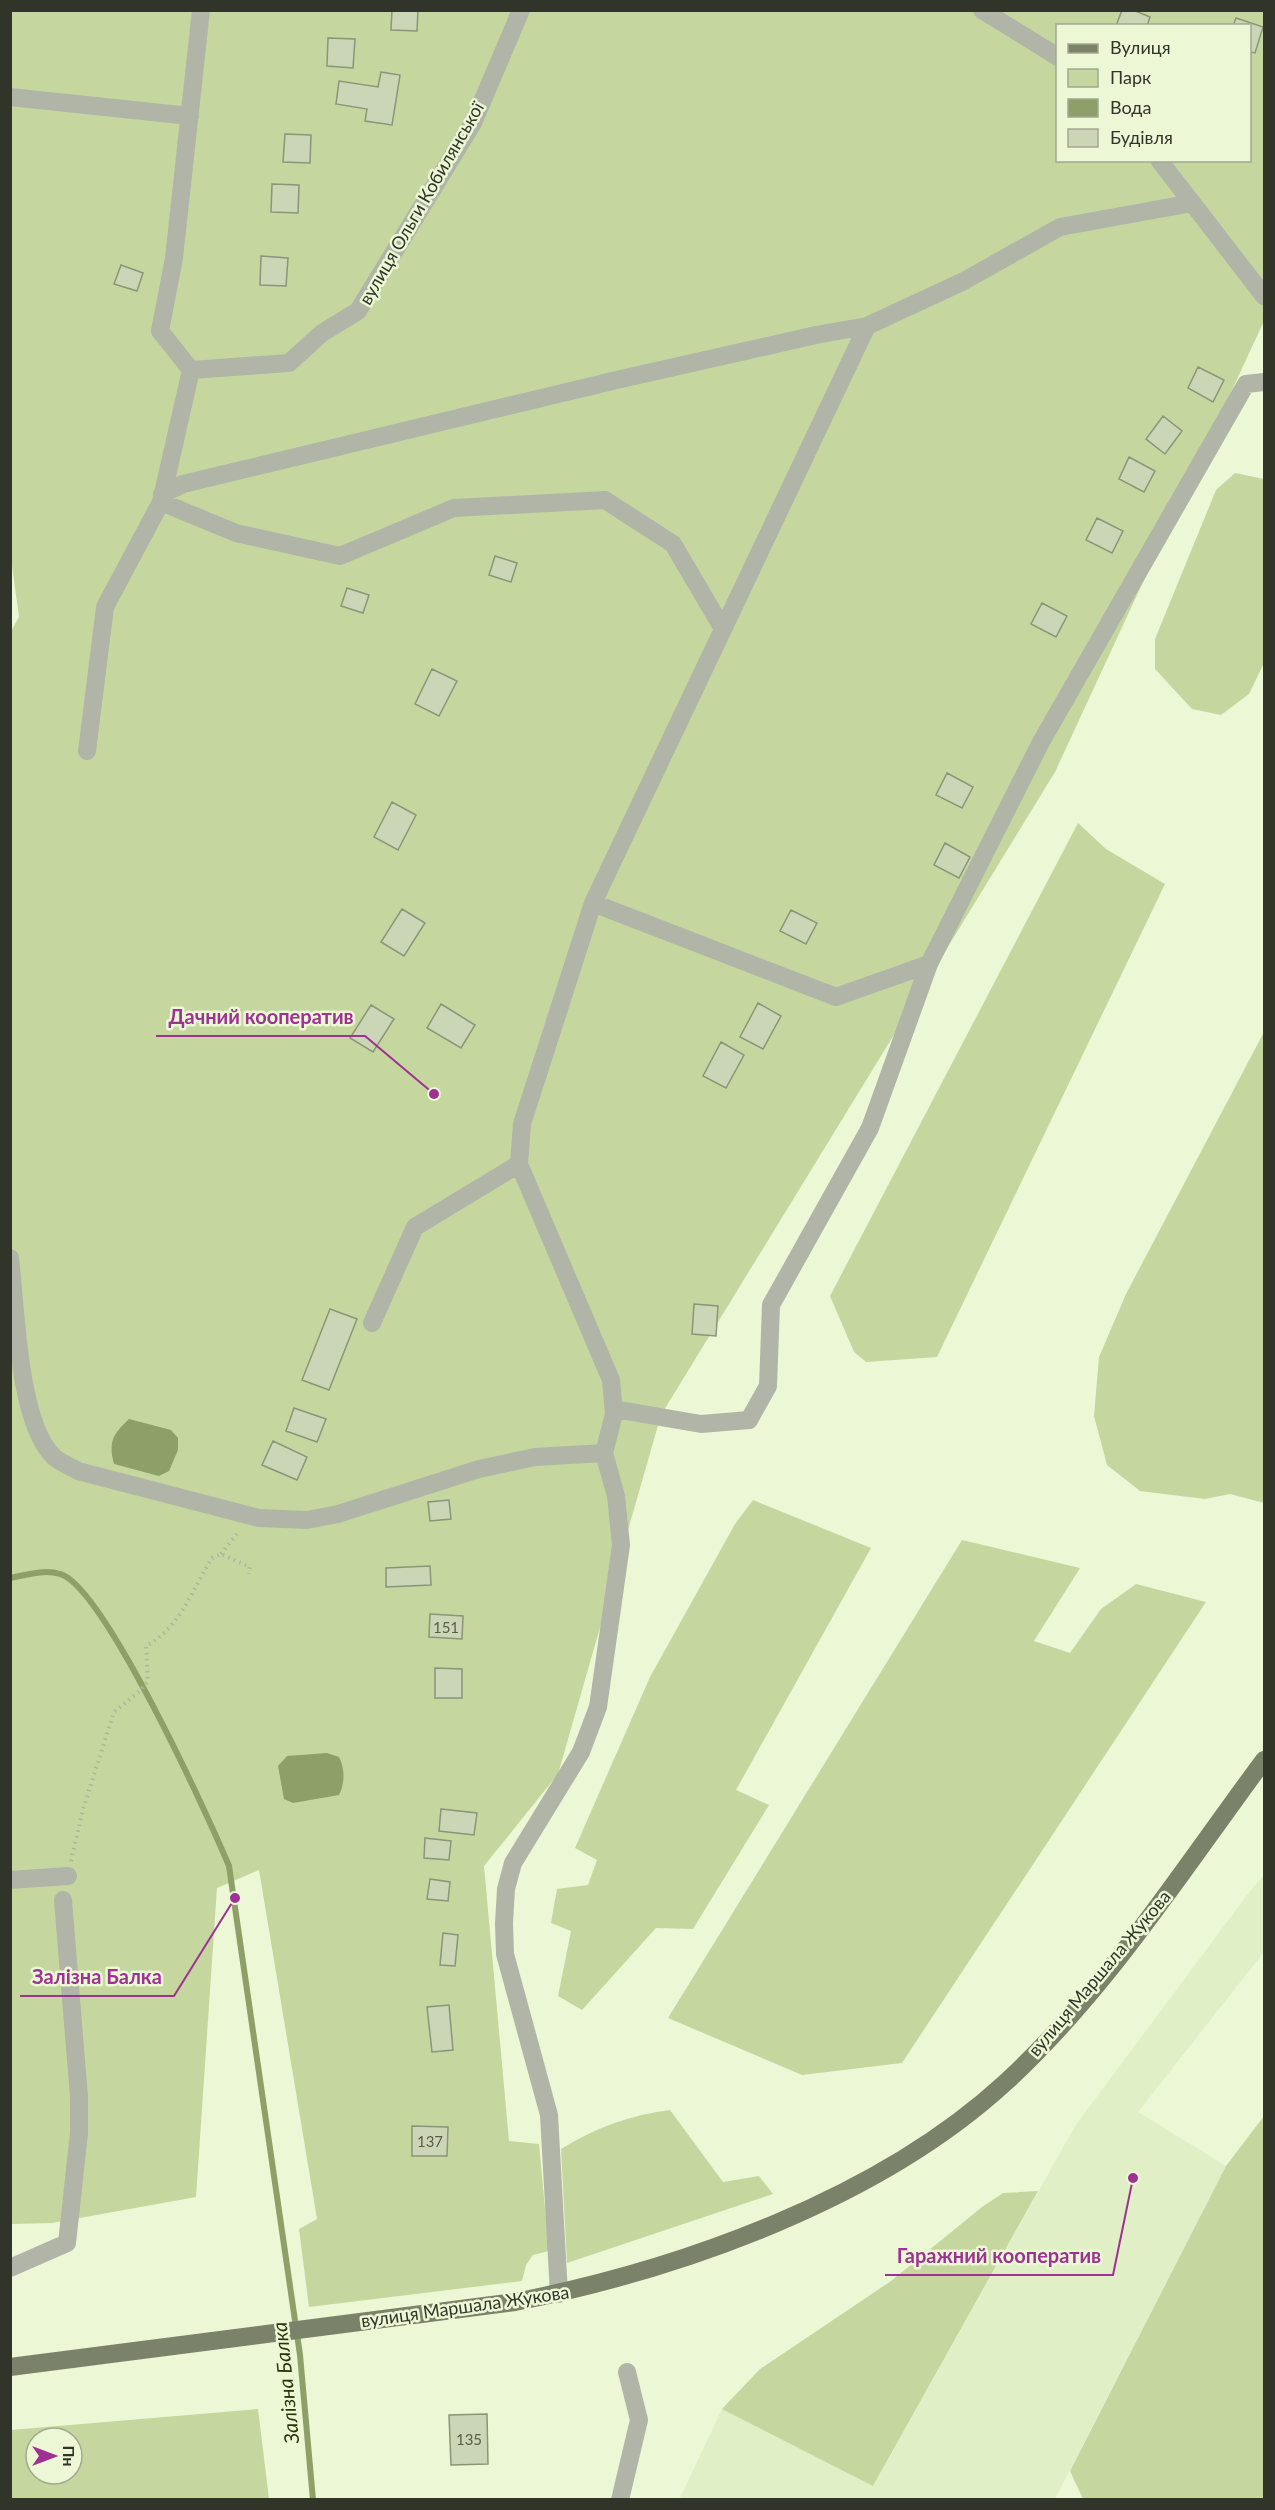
<svg xmlns="http://www.w3.org/2000/svg" width="1275" height="2510" font-family="Lato,sans-serif">
<rect width="100%" height="100%" fill="#ecf7d6"/>
<!-- built -->
<path fill="#e1efc6" d="M1264 1875V1952L1138 2112 1226 2166 1055 2499 679 2500 722 2409 874 2485 1075 2126 1247 1895Z"/>
<!-- green -->
<path fill="#c5d79f" fill-rule="evenodd" d="M11 11H1264V321L1055 772 661 1415 558 1774 484 1866 509 2141 539 2144 549 2251 533 2255 526 2265 522 2281 309 2307 299 2229 317 2219 259 1870 217 1888 196 2197 52 2223 11 2224 10 633 19 617 10 551ZM1058 26H1250V160H1058Z
M1235 473 1264 479V663L1249 694 1221 715 1192 709 1155 669V639L1216 490Z
M1078 823 1106 849 1165 884 937 1357 866 1362 854 1352 830 1296Z
M1264 1032V1503L1230 1494 1205 1499 1140 1491 1107 1465 1094 1416 1099 1357 1126 1294Z
M753 1500 871 1548 736 1790 769 1805 693 1929 656 1928 582 2010 558 1996 571 1931 551 1923 557 1889 588 1885 597 1860 575 1848 650 1677 735 1524Z
M962 1540 1080 1568 1034 1641 1070 1653 1101 1609 1136 1584 1206 1602 902 2063 802 2075 668 2018Z
M670 2110 723 2182 759 2176 773 2194 567 2263 561 2149C595 2128 630 2115 670 2110Z
M1264 2116V2499H1083L1070 2471 1226 2166Z
M1038 2191 873 2486 722 2409 760 2369 891 2281 982 2207 1003 2193Z
M258 2409 269 2499H11V2430ZM36 2438H72V2474H36Z"/>
<!-- water -->
<path fill="#8e9f67" d="M129 1419 171 1430 178 1438V1450L169 1471 159 1476 114 1464C108 1442 113 1434 129 1419Z
M327 1753 339 1757C345 1769 345 1783 339 1795L293 1803 284 1799 278 1766 287 1756Z"/>
<g fill="none" stroke-linecap="round" stroke-linejoin="round">
<!-- stream -->
<path stroke="#8e9f67" stroke-width="6" d="M10 1578C26 1575 44 1569 60 1574 103 1585 209 1818 229 1866L300 2355 313 2500"/>
</g>
<!-- building -->
<path fill="#cbd6b6" stroke="#8b9577" stroke-width="1.5" d="M392 10H418L417 31 391 30Z
M1122 10H1133L1150 17 1147 26H1116Z
M1236 18 1263 27 1255 53 1250 52V26H1233Z
M328 38 355 39 353 68 327 66Z
M381 72 400 75 392 125 365 121 367 109 336 104 339 81 378 87Z
M285 134 311 135 310 163 283 162Z
M272 184 299 185 298 213 271 212Z
M261 256 288 258 286 286 260 285Z
M121 265 143 273 137 291 114 284Z
M1198 367 1224 380 1213 402 1188 388Z
M1163 416 1182 431 1165 454 1146 439Z
M1129 457 1155 471 1144 492 1119 479Z
M1097 518 1123 531 1112 553 1086 540Z
M495 556 517 563 511 582 489 575Z
M347 588 369 595 363 613 341 606Z
M1042 603 1067 616 1056 637 1031 624Z
M432 669 457 681 439 716 415 704Z
M947 773 973 787 962 808 936 795Z
M392 802 416 815 398 850 374 837Z
M945 843 970 857 959 878 934 865Z
M402 909 425 923 404 956 381 942Z
M791 910 817 923 806 944 780 931Z
M758 1003 781 1016 763 1049 740 1037Z
M441 1004 475 1025 461 1048 427 1028Z
M371 1005 394 1019 373 1052 350 1038Z
M721 1042 744 1055 726 1088 703 1076Z
M694 1304 718 1306 716 1336 692 1334Z
M330 1309 357 1319 329 1390 302 1380Z
M294 1408 326 1419 317 1442 286 1431Z
M273 1441 307 1457 297 1480 262 1465Z
M449 1500 451 1519 430 1521 428 1502Z
M430 1566 431 1585 386 1587V1568Z
M430 1614 463 1616 462 1639 429 1637Z
M435 1668 462 1669V1698H435Z
M441 1809 477 1813 474 1835 439 1831Z
M425 1838 451 1841 449 1860 424 1858Z
M430 1879 450 1882 448 1901 427 1899Z
M443 1933 458 1935 455 1966 440 1965Z
M449 2005 453 2050 432 2052 427 2007Z
M412 2126 448 2127 447 2156H412Z
M487 2414 488 2464 451 2465 449 2415Z"/>
<g fill="none" stroke-linecap="round" stroke-linejoin="round">
<!-- path -->
<path stroke="#aeb69c" stroke-width="4" stroke-dasharray="1.5 4.5" stroke-linecap="butt" d="M221 1554 239 1531
M71 1861 83 1809 114 1712 141 1690 148 1681 146 1646C180 1628 192 1590 212 1558L221 1554 250 1567 249 1574"/>
<!-- minor -->
<path stroke="#b0b5a7" stroke-width="18" d="M201 10 174 258 160 331 191 370 289 363 322 333 358 311 473 123 521 10
M982 10 1058 57
M10 97 190 116
M1159 160 1264 296
M191 370 161 502 236 533 340 556 454 508 605 500 673 544 723 629
M162 494 183 484 621 379 816 335 867 326
M87 751 105 607 161 502
M593 903 836 997 929 964 1041 742 1246 384 1264 382
M10 1258C16 1308 18 1423 54 1457 61 1463 71 1467 78 1471L259 1518 307 1520 338 1514 479 1469 535 1457 604 1453
M372 1323 415 1227 519 1164
M614 1409 701 1424 749 1420 768 1386 771 1305 870 1128 929 964
M10 1880 68 1876
M10 2268 67 2243 79 2133V2097L63 1900
M559 2294 549 2115 505 1954 504 1923 506 1889 513 1863 581 1752 598 1707 621 1545 616 1496 604 1453 614 1414 611 1380 519 1164 522 1124 593 903 867 326 964 281 1060 227 1192 203
M620 2500 639 2420 627 2372"/>
<!-- major -->
<path stroke="#7a8269" stroke-width="18" d="M10 2367 515 2302C682 2269 879 2199 1006 2082 1107 1989 1183 1869 1264 1760"/>
</g>
<g text-anchor="middle" dominant-baseline="central" stroke-width="5" stroke-linejoin="round" paint-order="stroke">
<!-- number labels -->
<g font-size="15" fill="#585d4c">
<text x="446" y="1627">151</text>
<text x="430" y="2141">137</text>
<text x="469" y="2439">135</text>
</g>
<!-- street labels -->
<g font-size="18" fill="#313529" stroke="#ecf7d6">
<text transform="translate(421 203) rotate(-60)">вулиця Ольги Кобилянської</text>
<text transform="translate(1099 1973) rotate(-50)">вулиця Маршала Жукова</text>
<text transform="translate(465 2306) rotate(-8)">вулиця Маршала Жукова</text>
</g>
<!-- water labels -->
<g font-size="20" font-style="italic" fill="#2a3409" stroke="#ecf7d6">
<text transform="translate(285 2383) rotate(-96)">Залізна Балка</text>
</g>
</g>
<!-- callouts -->
<path fill="none" stroke="#9e3292" stroke-width="2" d="M434 1094L365 1036H156M235 1898L174 1996H20M1133 2178L1113 2275H885"/>
<g fill="#9e3292" stroke="#ecf7d6" stroke-width="2">
<circle cx="434" cy="1094" r="6"/>
<circle cx="235" cy="1898" r="6"/>
<circle cx="1133" cy="2178" r="6"/>
</g>
<g font-size="20" text-anchor="middle" font-weight="bold" fill="#9e3292" stroke="#ecf7d6" stroke-width="5" stroke-linejoin="round" paint-order="stroke">
<text x="261" y="1024">Дачний кооператив</text>
<text x="97" y="1984">Залізна Балка</text>
<text x="999" y="2263">Гаражний кооператив</text>
</g>
<!-- border -->
<rect width="1275" height="2510" fill="none" stroke="#313529" stroke-width="24"/>
<!-- legend -->
<rect x="1056" y="24" width="195" height="138" fill="#ecf7d6" stroke="#a1a991" stroke-width="1.5"/>
<rect x="1068" y="44" width="30" height="9" fill="#7a8269" stroke="#a1a991" stroke-width="1.5"/>
<text x="1110" y="54" font-size="18" fill="#313529">Вулиця</text>
<rect x="1068" y="69" width="30" height="18" fill="#c5d79f" stroke="#a1a991" stroke-width="1.5"/>
<text x="1110" y="84" font-size="18" fill="#313529">Парк</text>
<rect x="1068" y="99" width="30" height="18" fill="#8e9f67" stroke="#a1a991" stroke-width="1.5"/>
<text x="1110" y="114" font-size="18" fill="#313529">Вода</text>
<rect x="1068" y="129" width="30" height="18" fill="#cbd6b6" stroke="#a1a991" stroke-width="1.5"/>
<text x="1110" y="144" font-size="18" fill="#313529">Будівля</text>
<!-- north arrow -->
<g transform="translate(54 2456) rotate(90)"><circle r="28" fill="#ecf7d6" stroke="#a1a991" stroke-width="1.5"/>
<path d="M0-4.5L10 22L0 15L-10 22Z" fill="#9e3292"/>
<text y="-9" font-size="16" font-weight="bold" text-anchor="middle" fill="#313529">Пн</text>
</g>
</svg>
